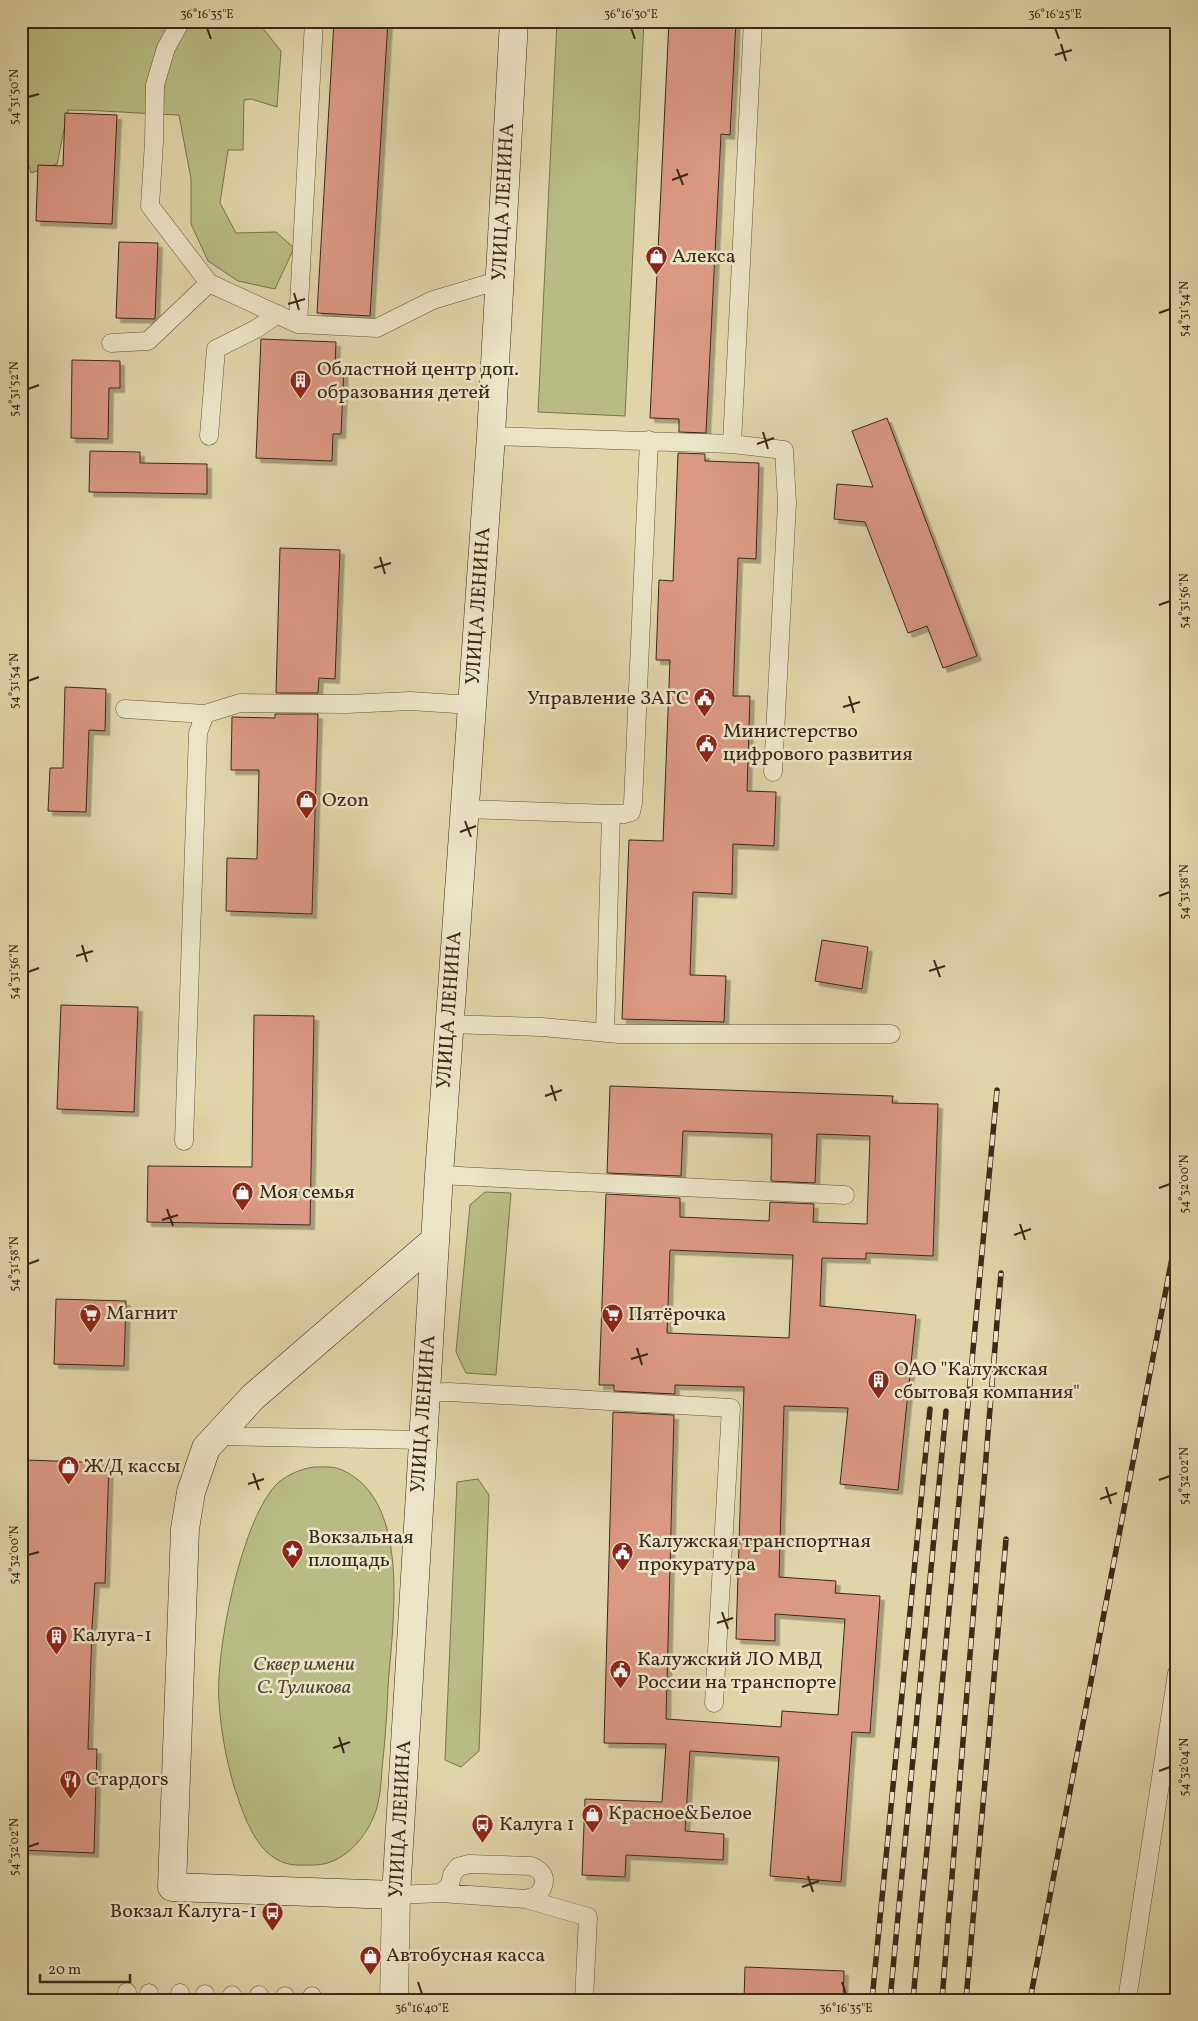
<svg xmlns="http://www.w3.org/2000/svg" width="1198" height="2021" font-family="Vollkorn,serif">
<defs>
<filter id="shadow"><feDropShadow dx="4.5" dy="4.5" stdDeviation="0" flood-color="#0004"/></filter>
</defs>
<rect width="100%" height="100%" fill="#e0d5a9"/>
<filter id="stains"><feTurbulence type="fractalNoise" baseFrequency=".004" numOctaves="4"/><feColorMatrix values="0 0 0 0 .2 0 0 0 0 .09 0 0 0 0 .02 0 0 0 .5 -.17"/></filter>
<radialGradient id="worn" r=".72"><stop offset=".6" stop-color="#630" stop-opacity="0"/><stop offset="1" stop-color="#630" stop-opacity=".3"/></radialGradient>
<!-- green -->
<path fill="#b8bc84" stroke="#7a724e" d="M21 21H257L281 51 277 107 251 99 244 100 243 150H228L220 203 236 233 276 232 294 248 275 289 238 281 208 261 191 224V179L179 115C142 114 105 110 68 110L57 164 31 173 21 140Z
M557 21H644L625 416 538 412Z
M485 1192 511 1193 496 1375 466 1373 456 1352 470 1205Z
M314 1467C323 1467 334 1466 342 1470 413 1501 392 1627 388 1687 387 1715 385 1742 382 1769 381 1784 380 1801 374 1816 364 1840 342 1865 314 1865 305 1865 293 1866 285 1863 260 1855 248 1826 240 1804 228 1771 221 1735 219 1701 215 1652 242 1515 279 1482 289 1474 301 1469 314 1467Z
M478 1479 489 1495 479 1751 461 1767 445 1760 457 1482Z"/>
<!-- building -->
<path fill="#db9883" stroke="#3c2819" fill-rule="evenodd" filter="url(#shadow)" d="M334 21H388L370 316 317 313Z
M669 21H736L730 135 721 134 706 433 679 432V419L650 418Z
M65 113 117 115 112 224 36 221 38 165 63 166Z
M119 242 158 243 155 319 116 318Z
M261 339 336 342 335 366H344L341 434H333L332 461 256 458Z
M72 360 120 361V388H109L108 439 71 438Z
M887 418 977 656 943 668 927 626 908 633 865 522 834 519 837 484 873 487 852 431Z
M90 451 140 452V463L207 464V494L89 492Z
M678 453 705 454V461L759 463 756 559 738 558 733 696H750L747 791 776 792 774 846 733 844 732 894 693 892 690 975 726 976 724 1022 622 1019 629 840 663 841 670 660H656L659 580 673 581Z
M280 548 340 550 335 679 319 678 318 693H276Z
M65 687 106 689 105 731 89 730 86 812 48 811 50 768H63Z
M275 714H318L312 914 226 911 227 858 257 859 259 770H231L232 717 275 718Z
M822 940 868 947 862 989 815 981Z
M61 1005 138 1007 134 1112 57 1109Z
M254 1015 314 1016 310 1225 147 1222 148 1166 252 1167Z
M610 1086 893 1096 892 1103 938 1104 933 1256 866 1253V1259L822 1258 820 1306 916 1315 898 1490 840 1484 848 1408 784 1406 779 1577 836 1581 835 1593 880 1596 870 1733 852 1732 841 1882 770 1876 779 1757 690 1751 685 1831 724 1834 723 1860 626 1855 625 1877 582 1875 585 1799 662 1802 666 1744 604 1743 613 1412 674 1415 666 1719 781 1727 782 1711 838 1715 845 1619 775 1614V1641L736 1639 744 1387 675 1385V1394L614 1391V1385H599L606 1194 680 1198V1217L769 1221 770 1202 814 1204 813 1222 867 1224 870 1136 817 1134 815 1183 771 1181 772 1134 683 1131 681 1176 607 1173ZM670 1250 793 1255 789 1338 667 1333Z
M56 1299 126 1301 124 1366 54 1364Z
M26 1460 109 1463 105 1583H95L92 1628 88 1749H97L94 1853 21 1850V1493H25Z
M745 1967 844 1971 843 2000H744Z"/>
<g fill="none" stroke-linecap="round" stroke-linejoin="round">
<defs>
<path id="lane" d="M181 21 166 48 155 85 154 142 150 206 209 283 298 324 314 21
M298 324 377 328 433 300 500 280
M111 343 148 341 209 283
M209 436 216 349 256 329 278 314
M491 436 732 444 753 21
M732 444 784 450 787 503 773 772
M125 709 205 714
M464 809 611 814H624L631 812 633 803 649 440
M449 1024 542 1027 619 1034H891
M605 1033 611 814
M184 1141 198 733 205 714 240 703 347 704 410 701 472 705
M439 1175 845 1195
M426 1393 449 1392 731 1408 714 1703
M218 1436 423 1440
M396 1895 441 1893 526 1899 538 1895C547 1882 547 1873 531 1866L469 1864 458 1867 452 1875 450 1885 441 1893
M526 1899 588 1917 584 2000
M127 2000V1992
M149 2000V1993
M179 2000 180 1993
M205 2000V1994
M232 2000V1995
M258 2000 259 1995
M285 2000V1996
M312 2000V1996
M1127 2000 1177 1673"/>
<path id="street" d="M394 2000 396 1895"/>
<path id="secondary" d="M435 1240 253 1397 206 1448 191 1492 185 1529 172 1887 396 1895 439 1175 491 436 514 21"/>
</defs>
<!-- lane casing -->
<use href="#lane" stroke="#65533d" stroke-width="19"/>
<!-- street casing -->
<use href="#street" stroke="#65533d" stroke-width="29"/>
<!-- secondary casing -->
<use href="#secondary" stroke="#3c2819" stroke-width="29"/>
<!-- lane -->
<use href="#lane" stroke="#ebe4c7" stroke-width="18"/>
<!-- street -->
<use href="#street" stroke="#ebe4c7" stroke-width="28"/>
<!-- secondary -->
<use href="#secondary" stroke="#ebe4c7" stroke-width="28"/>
<defs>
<path id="rail" d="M872 2000 930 1409
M890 2000 946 1411
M913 2000 997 1090
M942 2000 1001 1273
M966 2000 1006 1539
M1030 2000 1177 1232"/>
</defs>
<!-- rail casing -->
<use href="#rail" stroke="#3c2819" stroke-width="5.5"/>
<!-- rail -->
<use href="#rail" stroke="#ebe4c7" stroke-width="4" stroke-dasharray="11" stroke-linecap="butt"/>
</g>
<!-- ticks -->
<path fill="none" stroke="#3c2819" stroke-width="2" d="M207 28 211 39M631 28 635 39M1055 28 1059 39M1061 44 1066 61M1055 55 1072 50M28 97 39 94M677 169 683 185M672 180 688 174M294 293 299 310M288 304 305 299M1159 313 1170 309M28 389 39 385M763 432 768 449M757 444 774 438M380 557 385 574M374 568 391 563M1159 605 1170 601M28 681 39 677M849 696 854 713M843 707 860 702M465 821 471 837M460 832 476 826M1159 896 1170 892M82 945 87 962M76 956 93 951M934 960 940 977M929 971 945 966M28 972 39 968M551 1085 556 1101M545 1096 562 1090M1159 1188 1170 1184M167 1209 173 1226M162 1220 178 1215M1020 1224 1025 1240M1014 1235 1031 1229M28 1264 39 1260M637 1348 642 1365M631 1359 648 1354M253 1473 259 1490M1159 1480 1170 1476M248 1484 264 1479M1106 1487 1111 1504M1100 1499 1117 1493M28 1555 39 1552M722 1612 728 1629M717 1623 733 1618M339 1737 344 1753M333 1748 350 1742M1159 1771 1170 1767M28 1847 39 1843M808 1876 813 1892M802 1887 819 1881M418 1982 422 1994M842 1982 846 1994"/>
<!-- icons -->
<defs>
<symbol id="shop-pin" viewBox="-11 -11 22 30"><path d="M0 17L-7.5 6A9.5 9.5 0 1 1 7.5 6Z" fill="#8f2418" stroke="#ebe4c7"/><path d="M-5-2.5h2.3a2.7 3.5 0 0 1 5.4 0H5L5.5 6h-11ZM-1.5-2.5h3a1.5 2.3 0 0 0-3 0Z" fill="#fff"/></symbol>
<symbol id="building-pin" viewBox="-11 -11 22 30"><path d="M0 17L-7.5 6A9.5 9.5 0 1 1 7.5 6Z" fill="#8f2418" stroke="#ebe4c7"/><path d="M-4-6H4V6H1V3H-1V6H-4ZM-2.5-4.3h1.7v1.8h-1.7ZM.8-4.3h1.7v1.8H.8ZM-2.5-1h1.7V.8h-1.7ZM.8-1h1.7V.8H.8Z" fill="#fff"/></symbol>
<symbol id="civic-pin" viewBox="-11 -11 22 30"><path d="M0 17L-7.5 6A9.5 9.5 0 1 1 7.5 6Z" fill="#8f2418" stroke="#ebe4c7"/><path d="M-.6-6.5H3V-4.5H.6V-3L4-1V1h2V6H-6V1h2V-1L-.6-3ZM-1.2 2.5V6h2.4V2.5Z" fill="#fff"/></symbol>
<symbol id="supermarket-pin" viewBox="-11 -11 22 30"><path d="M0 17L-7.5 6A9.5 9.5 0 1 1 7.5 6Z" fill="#8f2418" stroke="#ebe4c7"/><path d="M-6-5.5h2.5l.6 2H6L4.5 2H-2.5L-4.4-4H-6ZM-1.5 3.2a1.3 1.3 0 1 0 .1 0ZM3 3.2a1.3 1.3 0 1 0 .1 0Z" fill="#fff"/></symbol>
<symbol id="sight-pin" viewBox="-11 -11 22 30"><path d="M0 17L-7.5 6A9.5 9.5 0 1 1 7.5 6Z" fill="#8f2418" stroke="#ebe4c7"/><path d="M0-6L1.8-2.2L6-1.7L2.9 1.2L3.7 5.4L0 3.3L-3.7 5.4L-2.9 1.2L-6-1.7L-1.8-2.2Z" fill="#fff"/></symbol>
<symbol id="restaurant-pin" viewBox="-11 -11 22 30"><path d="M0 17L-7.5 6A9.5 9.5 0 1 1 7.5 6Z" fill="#8f2418" stroke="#ebe4c7"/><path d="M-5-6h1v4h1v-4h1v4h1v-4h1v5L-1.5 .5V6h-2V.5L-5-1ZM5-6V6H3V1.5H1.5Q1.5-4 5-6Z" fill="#fff"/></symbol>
<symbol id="bus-pin" viewBox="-11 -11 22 30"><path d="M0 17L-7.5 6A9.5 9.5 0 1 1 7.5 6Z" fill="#8f2418" stroke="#ebe4c7"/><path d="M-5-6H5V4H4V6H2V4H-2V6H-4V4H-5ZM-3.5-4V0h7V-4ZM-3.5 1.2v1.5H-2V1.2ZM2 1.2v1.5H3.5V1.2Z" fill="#fff"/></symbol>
</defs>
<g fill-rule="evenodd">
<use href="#shop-pin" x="644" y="244" width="25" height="34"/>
<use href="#building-pin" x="288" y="368" width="25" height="34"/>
<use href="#civic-pin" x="692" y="686" width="25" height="34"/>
<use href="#civic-pin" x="694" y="732" width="25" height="34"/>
<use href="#shop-pin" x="294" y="788" width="25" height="34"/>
<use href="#shop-pin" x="230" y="1180" width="25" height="34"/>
<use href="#supermarket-pin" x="78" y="1302" width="25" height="34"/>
<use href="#supermarket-pin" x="600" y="1302" width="25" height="34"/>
<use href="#building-pin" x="866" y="1368" width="25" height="34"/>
<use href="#shop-pin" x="56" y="1454" width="25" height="34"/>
<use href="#sight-pin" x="280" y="1538" width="25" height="34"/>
<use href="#civic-pin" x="610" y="1540" width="25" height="34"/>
<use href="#building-pin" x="44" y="1624" width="25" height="34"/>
<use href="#civic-pin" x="608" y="1658" width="25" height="34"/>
<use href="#restaurant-pin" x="58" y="1768" width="25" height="34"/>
<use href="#shop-pin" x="580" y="1802" width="25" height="34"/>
<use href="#bus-pin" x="470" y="1812" width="25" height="34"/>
<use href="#bus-pin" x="260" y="1900" width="25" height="34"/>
<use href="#shop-pin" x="358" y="1944" width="25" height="34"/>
</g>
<g text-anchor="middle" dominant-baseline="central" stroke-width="5" stroke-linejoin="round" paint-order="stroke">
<!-- street labels -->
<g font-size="20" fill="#3c2819" stroke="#ebe4c7">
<text transform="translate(504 202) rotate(-87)">УЛИЦА ЛЕНИНА</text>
<text transform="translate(479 606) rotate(-86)">УЛИЦА ЛЕНИНА</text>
<text transform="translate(450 1010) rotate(-86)">УЛИЦА ЛЕНИНА</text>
<text transform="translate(424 1414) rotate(-86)">УЛИЦА ЛЕНИНА</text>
<text transform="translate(401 1819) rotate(-87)">УЛИЦА ЛЕНИНА</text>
</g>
<!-- poi labels -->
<g font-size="20" fill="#3c2819" stroke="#ebe4c7" text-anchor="start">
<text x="672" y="257">Алекса</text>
<text x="317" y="370">Областной центр доп.<tspan x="317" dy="23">образования детей</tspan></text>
<text x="689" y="699" text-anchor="end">Управление ЗАГС</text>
<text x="723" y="732">Министерство<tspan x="723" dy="23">цифрового развития</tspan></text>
<text x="322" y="801">Ozon</text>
<text x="259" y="1193">Моя семья</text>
<text x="106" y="1314">Магнит</text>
<text x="628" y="1315">Пятёрочка</text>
<text x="894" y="1370">ОАО "Калужская<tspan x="894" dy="23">сбытовая компания"</tspan></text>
<text x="84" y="1467">Ж/Д кассы</text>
<text x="308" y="1538">Вокзальная<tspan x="308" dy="23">площадь</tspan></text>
<text x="638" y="1542">Калужская транспортная<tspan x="638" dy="23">прокуратура</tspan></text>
<text x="72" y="1636">Калуга-1</text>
<text x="637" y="1660">Калужский ЛО МВД<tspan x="637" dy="23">России на транспорте</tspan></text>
<text x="86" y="1780">Стардогs</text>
<text x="608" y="1814">Красное&amp;Белое</text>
<text x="499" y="1825">Калуга 1</text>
<text x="257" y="1912" text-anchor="end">Вокзал Калуга-1</text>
<text x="386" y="1956">Автобусная касса</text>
</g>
<!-- park labels -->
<g font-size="20" font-style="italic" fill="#55462e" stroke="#ebe4c7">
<text x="304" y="1665">Сквер имени<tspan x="304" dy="23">С. Туликова</tspan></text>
</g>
</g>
<!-- margin -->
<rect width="1198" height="2021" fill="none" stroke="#e0d5a9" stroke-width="55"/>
<!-- scale -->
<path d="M40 1974v8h90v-8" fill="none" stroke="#3c2819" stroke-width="2.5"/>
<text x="48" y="1974" font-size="15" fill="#3c2819" stroke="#ebe4c7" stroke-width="4" paint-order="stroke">20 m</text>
<rect x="28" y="28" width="1142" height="1966" fill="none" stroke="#3c2819" stroke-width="2"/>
<g font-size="12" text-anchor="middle" fill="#3c2819">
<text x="207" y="18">36°16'35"E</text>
<text x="631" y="18">36°16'30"E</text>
<text x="1055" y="18">36°16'25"E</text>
<text transform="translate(14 97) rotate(-90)" y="4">54°31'50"N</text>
<text transform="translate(1184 309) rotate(-90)" y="4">54°31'54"N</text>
<text transform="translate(14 389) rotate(-90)" y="4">54°31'52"N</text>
<text transform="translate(1184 601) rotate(-90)" y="4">54°31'56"N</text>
<text transform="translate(14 681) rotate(-90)" y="4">54°31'54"N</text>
<text transform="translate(1184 892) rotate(-90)" y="4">54°31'58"N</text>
<text transform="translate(14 972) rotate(-90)" y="4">54°31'56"N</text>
<text transform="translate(1184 1184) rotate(-90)" y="4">54°32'00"N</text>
<text transform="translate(14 1264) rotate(-90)" y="4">54°31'58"N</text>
<text transform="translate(1184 1476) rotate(-90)" y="4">54°32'02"N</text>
<text transform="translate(14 1555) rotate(-90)" y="4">54°32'00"N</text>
<text transform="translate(1184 1767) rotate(-90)" y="4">54°32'04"N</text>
<text transform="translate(14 1847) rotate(-90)" y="4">54°32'02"N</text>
<text x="422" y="2012">36°16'40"E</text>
<text x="846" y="2012">36°16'35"E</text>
</g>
<rect width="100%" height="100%" filter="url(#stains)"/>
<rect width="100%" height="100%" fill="url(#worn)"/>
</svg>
